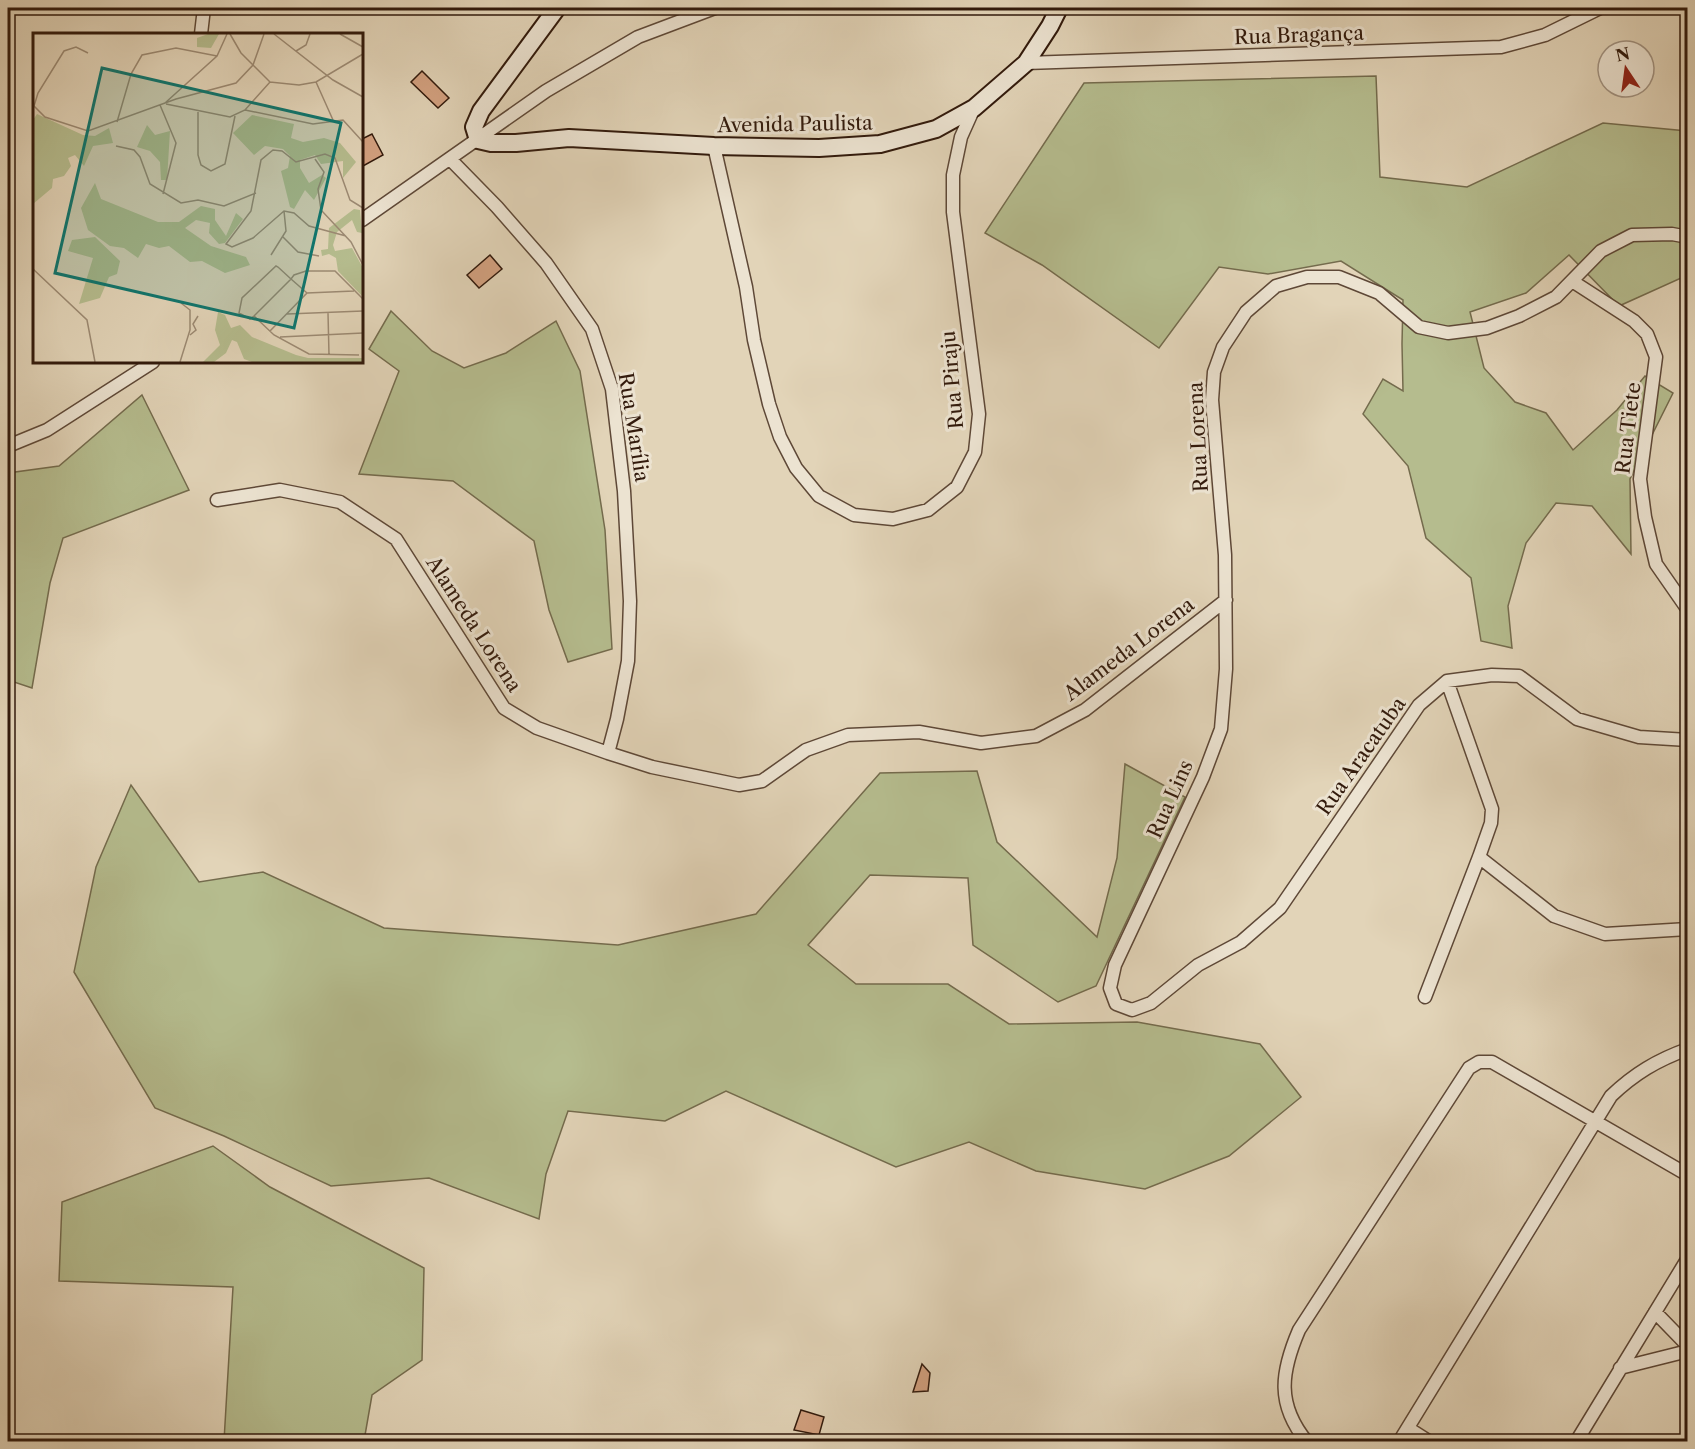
<svg xmlns="http://www.w3.org/2000/svg" width="1695" height="1449" font-family="'Libre Caslon Text',serif">
<rect width="100%" height="100%" fill="#e2d4b8"/>
<filter id="stains"><feTurbulence type="fractalNoise" baseFrequency=".00333" numOctaves="4"/><feColorMatrix values="0 0 0 0 .2 0 0 0 0 .09 0 0 0 0 .02 0 0 0 .5 -.17"/></filter>
<radialGradient id="worn" r=".72"><stop offset=".6" stop-color="#630" stop-opacity="0"/><stop offset="1" stop-color="#630" stop-opacity=".3"/></radialGradient>
<!-- green -->
<path fill="#b5bc8e" stroke="#746b4d" stroke-width="1.5" d="M1376 76 1380 177 1467 187 1603 123 1687 131V279L1681 278 1619 306 1569 255 1526 293 1470 312 1484 368 1515 402 1546 413 1573 450 1617 410 1645 376 1673 393 1630 479 1631 554 1592 506 1556 503 1526 543 1508 606 1512 648 1481 641 1471 578 1426 538 1408 466 1363 414 1383 379 1403 391 1402 344 1403 300 1341 261 1268 274 1219 267 1159 348 1042 265 985 233 1084 83Z
M391 311 432 351 464 368 506 353 556 321 580 371 605 530 612 649 568 662 549 610 534 541 453 481 359 474 399 371 369 349Z
M142 395 189 490 63 538 50 583 32 688 8 680V473L59 466Z
M1125 764 1185 797 1096 986 1058 1002 973 945 968 878 870 875 808 945 856 984H948L1009 1024 1137 1022 1260 1044 1301 1097 1229 1156 1145 1189 1036 1171 969 1142 896 1167 726 1091 665 1121 568 1111 546 1174 539 1219 429 1178 331 1186 224 1136 155 1108 74 972 96 867 131 785 199 882 263 872 384 928 618 945 756 914 880 773 977 771 997 842 1097 937 1117 858Z
M213 1146 270 1187 424 1268 422 1360 372 1395 364 1441H224L233 1287 59 1281 62 1202Z"/>
<!-- building -->
<path fill="#d3a180" stroke="#321a0c" stroke-width="1.5" d="M1674 8H1688V22H1687Z
M422 71 449 98 438 108 411 82Z
M372 134 383 155 363 166 362 139Z
M490 255 502 269 479 288 467 275Z
M922 1364 930 1373 928 1391 913 1392Z
M801 1410 824 1417 819 1435 794 1430Z"/>
<g fill="none" stroke-linecap="round" stroke-linejoin="round">
<defs>
<path id="street" d="M201 34 204 8
M1026 63 1501 47 1545 35 1600 8
M714 146 746 287 754 340 769 404 780 437 796 468 819 496 854 515 893 519 928 510 957 487 975 452 979 414 953 212V175L961 137 974 108
M450 159 497 207 546 263 592 329 612 389 624 491 630 601 628 661 617 719 608 753
M362 220 546 91 638 37 715 8
M1688 237 1672 234 1632 235 1601 251 1556 297 1519 316 1487 328 1448 333 1419 327 1379 293 1339 277H1307L1276 286 1246 312 1223 347 1214 372 1212 400 1225 555 1226 669 1221 729 1203 777 1115 965 1110 988 1116 1004 1132 1010 1151 1003 1198 965 1241 942 1280 908 1419 705 1447 681 1492 675 1519 676 1577 719 1639 737 1688 740
M1572 281 1634 321 1647 334 1656 357 1640 479 1645 517 1656 564 1688 610
M8 446 47 430 153 362
M217 500 280 490 340 502 396 539 504 708 537 728 608 753 652 767 739 785 762 781 806 750 848 735 919 732 981 743 1036 736 1085 710 1226 600
M1479 857 1554 916 1605 934 1688 929
M1425 997 1479 857 1491 823 1492 809 1447 681
M1655 1312 1688 1346
M1620 1368 1688 1351
M1408 1428 1430 1442
M1307 1442C1276 1404 1281 1372 1299 1330L1469 1068 1479 1062H1492L1688 1175
M1399 1442 1611 1096C1634 1074 1657 1060 1688 1049
M1576 1442 1688 1258"/>
<path id="secondary" d="M557 8 481 111 474 127 478 140 491 143H516L569 138 714 146 819 148 880 144 936 129 974 108 1026 63 1050 26 1059 8"/>
</defs>
<!-- street casing -->
<use href="#street" stroke="#5e4837" stroke-width="15"/>
<!-- secondary casing -->
<use href="#secondary" stroke="#321a0c" stroke-width="20"/>
<!-- street -->
<use href="#street" stroke="#ece3d1" stroke-width="12"/>
<!-- secondary -->
<use href="#secondary" stroke="#ece3d1" stroke-width="16"/>
</g>
<g text-anchor="middle" dominant-baseline="central" stroke-width="6" stroke-linejoin="round" paint-order="stroke">
<!-- street labels -->
<g font-size="20" fill="#321a0c" stroke="#ece3d1">
<text transform="translate(1299 35) rotate(-2)">Rua Bragança</text>
<text transform="translate(795 124) rotate(-1)">Avenida Paulista</text>
<text transform="translate(952 380) rotate(-95)">Rua Piraju</text>
<text transform="translate(634 427) rotate(81)">Rua Marília</text>
<text transform="translate(1628 428) rotate(-83)">Rua Tiete</text>
<text transform="translate(1198 437) rotate(-93)">Rua Lorena</text>
<text transform="translate(474 624) rotate(57)">Alameda Lorena</text>
<text transform="translate(1129 649) rotate(-37)">Alameda Lorena</text>
<text transform="translate(1361 756) rotate(-55)">Rua Aracatuba</text>
<text transform="translate(1170 799) rotate(-66)">Rua Lins</text>
</g>
</g>
<!-- overview -->
<g transform="translate(33 33)">
<rect width="330" height="330" fill="#e2d4b8"/>
<path d="M175 1H186L178 15 164 14V5ZM4 81 50 102 62 103 76 95 80 110 60 113 51 133 42 122 35 125 38 133 31 143 20 146 19 155 0 171V87ZM219 82 261 91 258 105 270 109 291 105 307 110 323 129 310 145V128L288 131 282 122 267 127V135L276 150 289 142 293 145 281 167 272 157 261 176 257 174 248 138 255 135 257 123 250 116 232 113 221 122 200 100ZM114 92 122 102 137 98 134 147H128L127 129 117 118 104 114ZM62 150 68 166 125 189H146L168 173 182 176V187L193 203 203 180 210 186 192 210 186 211 176 200 177 190 163 187 152 195 178 213 213 224 217 232 192 240 169 228 157 229 136 213 126 215 113 211 105 225 91 215 77 213 55 197 48 175ZM321 176 327 177 329 200 324 199 319 187 304 199 300 212 302 218 319 215 330 235V264L305 238 303 225 296 221 289 223 288 217 295 216 296 195ZM62 204 87 228 84 241 76 244 67 265 46 271 60 225 35 218 39 207ZM185 279 192 282 198 295 207 292 219 304 263 322 275 325H330V329H219L211 326 204 309 199 307 193 320 181 329H170L187 312 182 297Z" fill="#b5bc8e"/>
<path fill="none" stroke="#9c8a73" stroke-width="1.5" d="M197 1 208 20 237 49M241 1 300 47 330 64M307 1 330 14M263 18 273 12 277 1M55 20 43 14 31 18 5 60 1 73 12 84 55 98 143 66 203 50 220 32 231 1M283 49 300 87M132 70 184 23 194 1M133 71 197 84 212 77 237 49 266 52 283 49 330 21M127 72 143 110 130 161M212 77 280 91 310 87 330 109M165 79V122L168 132 178 138 192 131 202 83M84 89 98 41 109 22 143 15 184 23M83 113 101 117 107 124 117 151 148 170 165 167 191 173 223 160M282 126 291 139 285 156 288 177 318 209 330 232M313 203 276 193 261 180 251 178 220 205 199 214 193 211 218 178 228 127 240 117 249 118 263 129 292 121 302 125 317 167 330 175M250 204 265 219 286 223M238 222 253 198 251 178M0 236 54 287 62 329M274 260 258 246 245 234 243 233 209 265 206 280 217 286 221 283 258 246 261 242 273 238H302L330 266M295 280 296 322M254 281 330 278M221 283 241 302 276 321 326 322M237 298 274 260 321 258M157 302 163 297 160 291 165 283M247 304 330 300M147 329 157 297V277L148 270"/>
<path fill="#0f766e" fill-opacity="0.15" stroke="#0f766e" stroke-width="3" d="M69 35 308 90 261 295 22 240Z"/>
<rect width="330" height="330" fill="none" stroke="#321a0c" stroke-width="3"/>
</g>
<!-- margin -->
<rect width="1695" height="1449" fill="none" stroke="#e2d4b8" stroke-width="30"/>
<rect x="9" y="9" width="1677" height="1431" fill="none" stroke="#321a0c" stroke-width="3"/>
<rect x="15" y="15" width="1665" height="1419" fill="none" stroke="#321a0c" stroke-width="1.5"/>
<!-- north arrow -->
<g transform="translate(1626 69) rotate(347)"><circle r="28" fill="#ece3d1" stroke="#a29382" stroke-width="1.5"/>
<path d="M0-4.5L10 22L0 15L-10 22Z" fill="#8f2418"/>
<text y="-9" font-size="16" font-weight="bold" text-anchor="middle" fill="#321a0c">N</text>
</g>
<rect width="100%" height="100%" filter="url(#stains)"/>
<rect width="100%" height="100%" fill="url(#worn)"/>
</svg>
